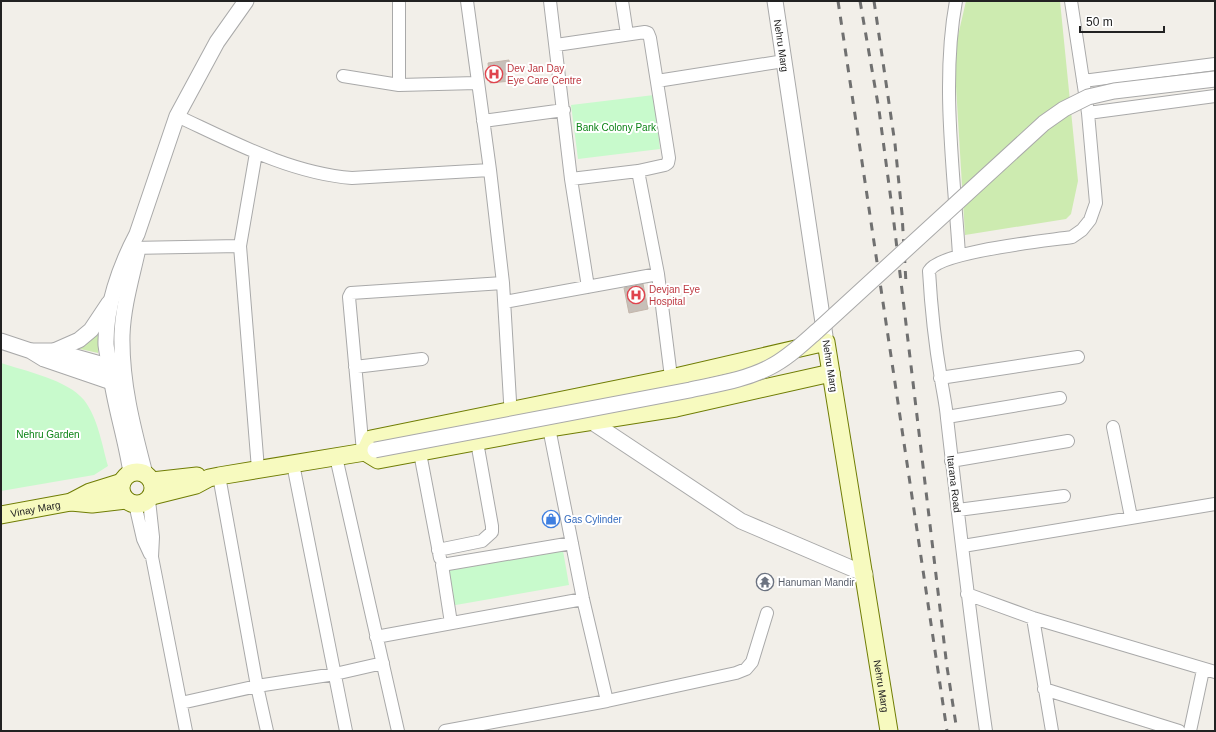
<svg xmlns="http://www.w3.org/2000/svg" width="1216" height="732" font-family="Arial,sans-serif">
<rect width="100%" height="100%" fill="#f2efe9"/>
<!-- grass -->
<path fill="#cdebb0" d="M966 1H1060L1078 181 1071 214 1066 219 965 235 954 53Z
M101 316 98 353 67 346Z"/>
<!-- park -->
<path fill="#c8facc" d="M654 95 660 149 578 159 571 105Z
M1 363C25 371 68 380 84 400 98 418 102 445 108 466L94 475 1 491Z
M562 545 569 585 450 606 443 567Z"/>
<!-- building -->
<path fill="#c7bfb8" stroke="#c4b6ab" d="M509 60 511 81 490 83 488 63Z
M643 284 648 309 629 313 624 288Z"/>
<g fill="none" stroke-linecap="round" stroke-linejoin="round">
<defs>
<path id="minor" d="M467 1 490 170 503 283 511 418
M550 1 571 179 588 287
M622 1 627 34
M956 1C941 81 954 174 959 255
M556 45 645 32 648 33 650 38 669 158 668 163 665 165 638 171 571 179
M343 76 399 85 477 83
M657 81 784 61
M1083 81 1215 64
M399 85V3
M1088 113 1215 96
M177 116C233 142 290 173 352 178L490 170
M483 121 564 110
M256 153 240 246 258 469
M638 171 658 274 672 385
M130 248 240 246
M505 302 658 274
M355 367 422 359
M940 378 1078 357
M947 417 1060 398
M1113 427 1131 517
M549 428 583 599 607 701 736 673 746 669 752 662 767 613
M363 452 349 297 351 293 503 283
M420 453 440 558
M336 457 398 731
M951 461 1068 441
M293 464 346 731
M219 476 257 686 267 731
M149 500 153 537 152 557 186 731
M135 504 143 539 150 554
M958 510 1064 496
M963 546 1215 504
M438 550 482 541 492 532V526L477 442
M967 594 1033 618 1215 672
M1033 618 1052 731
M451 623 442 565 572 543
M376 637 583 599
M1044 689 1179 731
M181 703 257 686 335 674 383 663
M445 731 607 701
M986 731C971 627 959 523 947 418 946 405 943 392 941 379 935 344 931 306 929 271 940 251 1046 241 1072 237L1082 230 1090 220 1096 203 1088 113 1071 1
M1190 731 1203 670"/>
<g id="tertiary">
<path id="s1" d="M775 1 825 336"/>
<path d="M137 253C131 280 123 307 122 335 121 383 133 428 145 474"/>
<path d="M1 341 31 351 44 359 120 385"/>
<path d="M32 351H54L118 369"/>
<path d="M54 351 79 340 91 330 109 303"/>
<path d="M592 422 741 521 865 574"/>
<path d="M131 473C126 438 114 404 110 369 109 361 107 353 106 345 105 308 120 266 137 234L177 116 217 42 246 1"/>
</g>
<g id="secondary">
<path id="s2" d="M365 452 371 439 671 378 826 342 889 731"/>
<circle cx="137" cy="488" r="16"/>
<path d="M152 481 197 476"/>
<path d="M152 496 196 485 209 478 219 476 365 452 378 460 549 428 676 408 831 373"/>
<path d="M71 502 92 504 126 500"/>
<path id="s3" d="M1 515 71 502 90 492 122 482"/>
</g>
</defs>
<!-- minor casing -->
<use href="#minor" stroke="#a9a9a9" stroke-width="14"/>
<!-- tertiary casing -->
<use href="#tertiary" stroke="#a9a9a9" stroke-width="17"/>
<!-- secondary casing -->
<use href="#secondary" stroke="#707d05" stroke-width="19"/>
<!-- minor -->
<use href="#minor" stroke="#fff" stroke-width="12"/>
<!-- tertiary -->
<use href="#tertiary" stroke="#fff" stroke-width="15"/>
<!-- secondary -->
<use href="#secondary" stroke="#f7fabf" stroke-width="17"/>
<!-- rail -->
<path stroke="#707070" stroke-width="3" stroke-dasharray="8 8" stroke-linecap="butt" d="M838 1 947 731
M860 1 879 110 893 215 947 667 957 731
M874 1 895 144 902 214 906 283"/>
<defs>
<path id="tertiary-bridge" d="M375 450 690 390C717 384 745 380 770 367 788 358 802 344 817 331L1044 123 1064 109 1088 97 1114 91 1215 79"/>
</defs>
<!-- tertiary-bridge casing -->
<use href="#tertiary-bridge" stroke="#a9a9a9" stroke-width="17" stroke-linecap="butt"/>
<!-- tertiary-bridge -->
<use href="#tertiary-bridge" stroke="#fff" stroke-width="15"/>
</g>
<!-- icons -->
<defs>
<symbol id="hospital-ring" viewBox="-11 -11 22 22"><circle r="9.5" fill="#fff" stroke="#e0444e" stroke-width="1.5"/><path d="M-5-5h3v3.5h4V-5h3V5h-3V1.5h-4V5h-3Z" fill="#e0444e"/></symbol>
<symbol id="shop-ring" viewBox="-11 -11 22 22"><circle r="9.5" fill="#fff" stroke="#3f7fe0" stroke-width="1.5"/><path d="M-5-2.5h2.3a2.7 3.5 0 0 1 5.4 0H5L5.5 6h-11ZM-1.5-2.5h3a1.5 2.3 0 0 0-3 0Z" fill="#3f7fe0"/></symbol>
<symbol id="temple-ring" viewBox="-11 -11 22 22"><circle r="9.5" fill="#fff" stroke="#6b7280" stroke-width="1.5"/><path d="M0-6L5-2H3V0L6.5 2.5H4V6H1.5V3h-3V6H-4V2.5H-6.5L-3 0V-2H-5Z" fill="#6b7280"/></symbol>
</defs>
<g fill-rule="evenodd">
<use href="#hospital-ring" x="484" y="64" width="20" height="20"/>
<use href="#hospital-ring" x="626" y="285" width="20" height="20"/>
<use href="#shop-ring" x="541" y="509" width="20" height="20"/>
<use href="#temple-ring" x="755" y="572" width="20" height="20"/>
</g>
<g text-anchor="middle" dominant-baseline="central" stroke-width="4" stroke-linejoin="round" paint-order="stroke">
<!-- street labels -->
<g font-size="10" fill="#222" stroke="#fff">
<text stroke="none"><textPath href="#s1" startOffset="45">Nehru Marg</textPath></text>
<text transform="translate(830 366) rotate(81)">Nehru Marg</text>
<text transform="translate(954 484) rotate(83)">Itarana Road</text>
<text stroke="none"><textPath href="#s3" startOffset="35">Vinay Marg</textPath></text>
<text stroke="none"><textPath href="#s2" startOffset="828">Nehru Marg</textPath></text>
</g>
<!-- health labels -->
<g font-size="10" fill="#be3a42" stroke="#fff" text-anchor="start">
<text x="507" y="68">Dev Jan Day<tspan x="507" dy="12">Eye Care Centre</tspan></text>
<text x="649" y="289">Devjan Eye<tspan x="649" dy="12">Hospital</tspan></text>
</g>
<!-- park labels -->
<g font-size="10" fill="#0c8416" stroke="#fff">
<text x="616" y="127">Bank Colony Park</text>
<text x="48" y="434">Nehru Garden</text>
</g>
<!-- shop labels -->
<g font-size="10" fill="#366cbe" stroke="#fff" text-anchor="start">
<text x="564" y="519">Gas Cylinder</text>
</g>
<!-- worship labels -->
<g font-size="10" fill="#5b616d" stroke="#fff" text-anchor="start">
<text x="778" y="582">Hanuman Mandir</text>
</g>
</g>
<!-- border -->
<rect width="1216" height="732" fill="none" stroke="#222222" stroke-width="4"/>
<!-- scale -->
<path d="M1080 26v6h84v-6" fill="none" stroke="#222222" stroke-width="2"/>
<text x="1086" y="26" font-size="12" fill="#222222" stroke="#ffffff" stroke-width="3" paint-order="stroke">50 m</text>
</svg>
